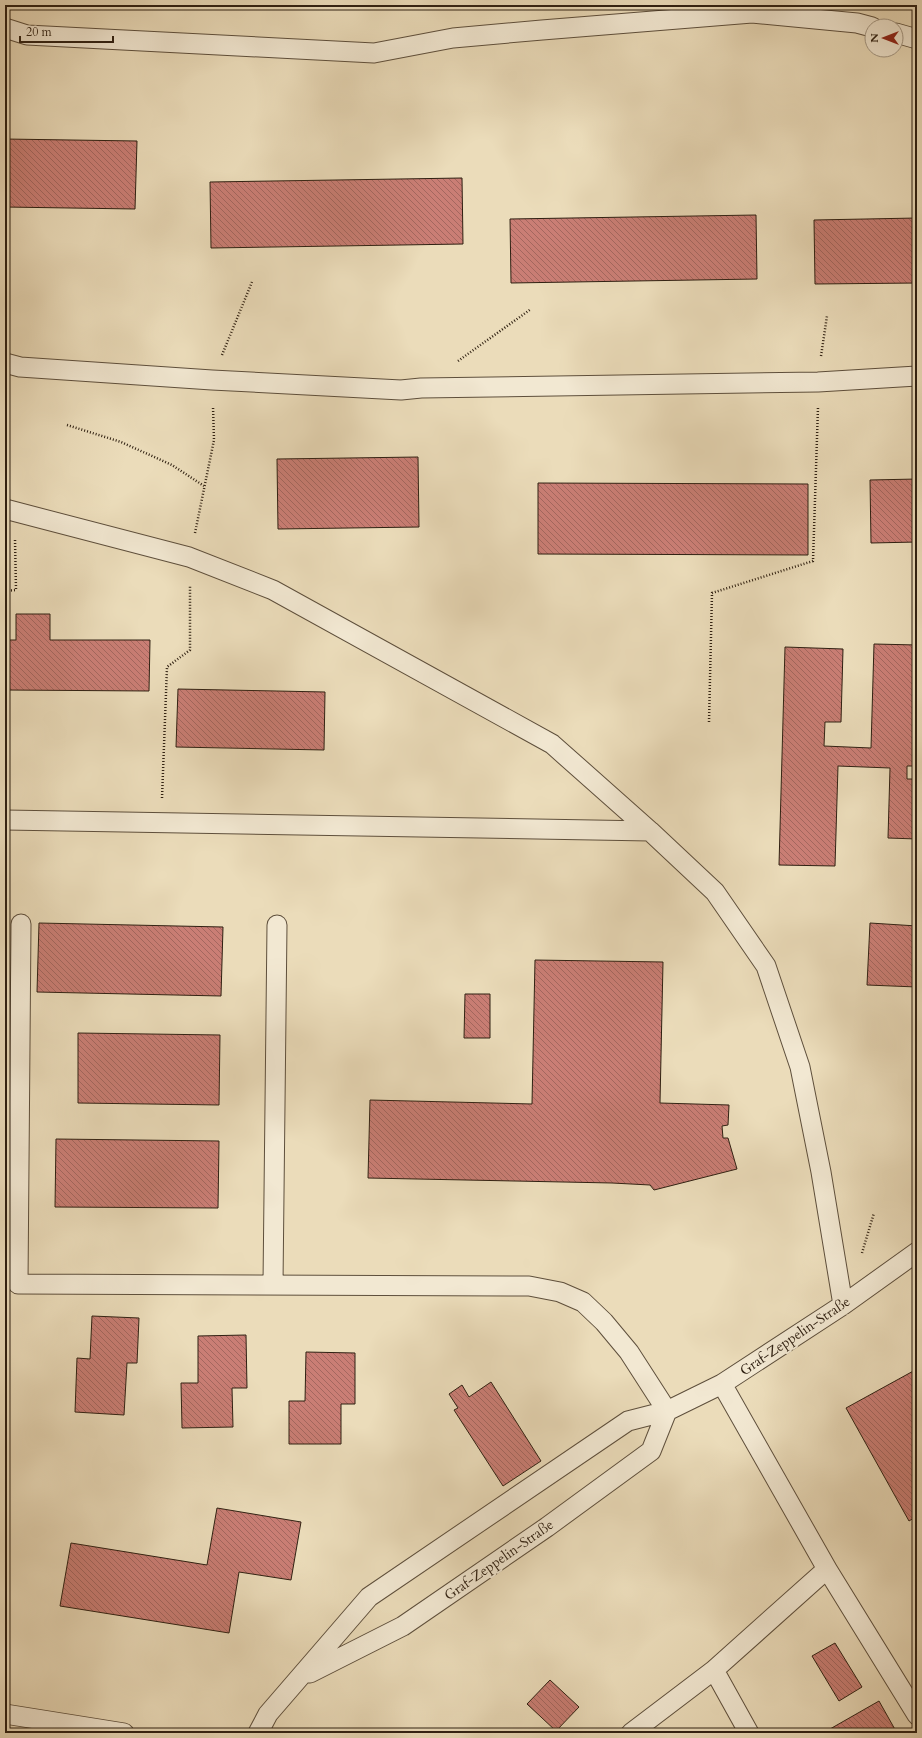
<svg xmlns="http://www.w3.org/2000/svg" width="922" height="1738" font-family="Cardo,serif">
<defs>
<pattern id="building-back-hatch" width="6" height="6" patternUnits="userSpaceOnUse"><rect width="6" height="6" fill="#ca7e75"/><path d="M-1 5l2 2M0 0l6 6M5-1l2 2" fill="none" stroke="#a4675f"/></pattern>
</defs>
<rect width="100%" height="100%" fill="#ebdcba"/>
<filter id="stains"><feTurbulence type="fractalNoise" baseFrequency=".005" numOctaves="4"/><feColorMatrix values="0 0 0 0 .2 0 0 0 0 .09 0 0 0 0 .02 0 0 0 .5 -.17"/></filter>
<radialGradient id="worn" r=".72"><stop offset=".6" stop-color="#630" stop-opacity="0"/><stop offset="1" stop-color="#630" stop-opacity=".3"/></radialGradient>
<!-- building -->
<path fill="url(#building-back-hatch)" stroke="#2f2012" d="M5 139 137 141 135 209 5 207Z
M462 178 463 244 211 248 210 182Z
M756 215 757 279 511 283 510 219Z
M917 218V283L815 284 814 220Z
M418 457 419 527 278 529 277 459Z
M917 479V542L871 543 870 480Z
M538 483 808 484V555L538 554Z
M16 614H50V640H150L149 691 5 690V640H16Z
M874 644 917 645V766H907V779H917V839L888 838 890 768 838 766 835 866 779 865 785 647 843 649 841 722H825L824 746 871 748Z
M178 689 325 692 324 750 176 747Z
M39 923 223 927 221 996 37 992Z
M870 923 917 926V987L867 985Z
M535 960 663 962 660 1103 729 1105 728 1125 722 1126 723 1138H728L737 1169 654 1190 650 1185 612 1183 368 1178 370 1100 532 1104Z
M465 994H490V1038H464Z
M78 1033 220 1035 219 1105 78 1103Z
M56 1139 219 1141 218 1208 55 1207Z
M92 1316 139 1318 137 1363H127L124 1415 75 1412 77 1358 90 1359Z
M246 1335 247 1388H232L233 1427 182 1428 181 1383H198V1336Z
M306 1352 355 1353V1404H341V1444H289V1401H305Z
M917 1369V1516L909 1521 846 1408Z
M491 1382 541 1461 503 1486 454 1410 458 1408 449 1394 462 1385 469 1397Z
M217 1508 301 1522 291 1580 239 1572 229 1633 60 1606 71 1543 207 1565Z
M835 1643 862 1687 839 1701 812 1656Z
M550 1680 579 1707 556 1731 527 1704Z
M879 1701 897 1733H823Z"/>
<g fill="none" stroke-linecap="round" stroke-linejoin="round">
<defs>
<path id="service" d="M5 28 27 35 374 53 453 38 542 30 752 13 857 23 872 27
M896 33 917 39
M5 363 20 367 212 380 401 390 421 388 818 382 917 376
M5 509 189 557 273 590 552 744 650 831 715 892 766 966 800 1067 821 1172 843 1305
M5 820 650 831
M21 924 18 1284 529 1286 560 1292 583 1302 604 1322 629 1352 667 1411
M273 1284 277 925
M827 1569 917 1715
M714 1670 749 1733
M310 1673 403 1626 547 1527 651 1451 667 1411
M5 1714 124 1733
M258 1733 268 1714 369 1597 628 1421 667 1411 722 1384 843 1305 917 1252
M631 1733 714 1670 827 1569 722 1384"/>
</defs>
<!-- service casing -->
<use href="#service" stroke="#5e4f3c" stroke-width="21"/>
<!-- path -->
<path stroke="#2f2012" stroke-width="2.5" stroke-dasharray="1 2" stroke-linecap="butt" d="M222 355 252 282
M821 356 827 316
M458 361 531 309
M67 425 121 442 172 465 204 486
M195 533 214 440 213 406
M5 591 16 590 15 539
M709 722 712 593 813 561 818 407
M162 798 167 667 190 650V585
M862 1253 874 1213"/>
<!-- service -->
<use href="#service" stroke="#f2e8d2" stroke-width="19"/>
</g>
<g text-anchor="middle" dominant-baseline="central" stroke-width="4" stroke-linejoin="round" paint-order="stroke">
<!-- street labels -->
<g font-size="14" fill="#2f2012" stroke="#f2e8d2">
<text transform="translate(795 1336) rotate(-34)">Graf-Zeppelin-Straße</text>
<text transform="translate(499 1560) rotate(-35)">Graf-Zeppelin-Straße</text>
</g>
</g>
<!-- margin -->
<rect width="922" height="1738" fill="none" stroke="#ebdcba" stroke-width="20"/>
<rect x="6" y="6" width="910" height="1726" fill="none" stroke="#2f2012" stroke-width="2"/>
<rect x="10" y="10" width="902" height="1718" fill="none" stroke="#2f2012"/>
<!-- north arrow -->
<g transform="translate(884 38) rotate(270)"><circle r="19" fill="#f2e8d2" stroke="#a49885"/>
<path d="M0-3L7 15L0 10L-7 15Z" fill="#8f2418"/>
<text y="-6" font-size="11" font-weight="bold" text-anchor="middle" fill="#2f2012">N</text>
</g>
<!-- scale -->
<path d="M20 36v6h93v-6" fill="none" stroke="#2f2012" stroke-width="2"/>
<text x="26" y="36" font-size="12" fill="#2f2012" stroke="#f2e8d2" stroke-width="3" paint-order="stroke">20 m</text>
<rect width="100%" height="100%" filter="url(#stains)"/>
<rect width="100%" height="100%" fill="url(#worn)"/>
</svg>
